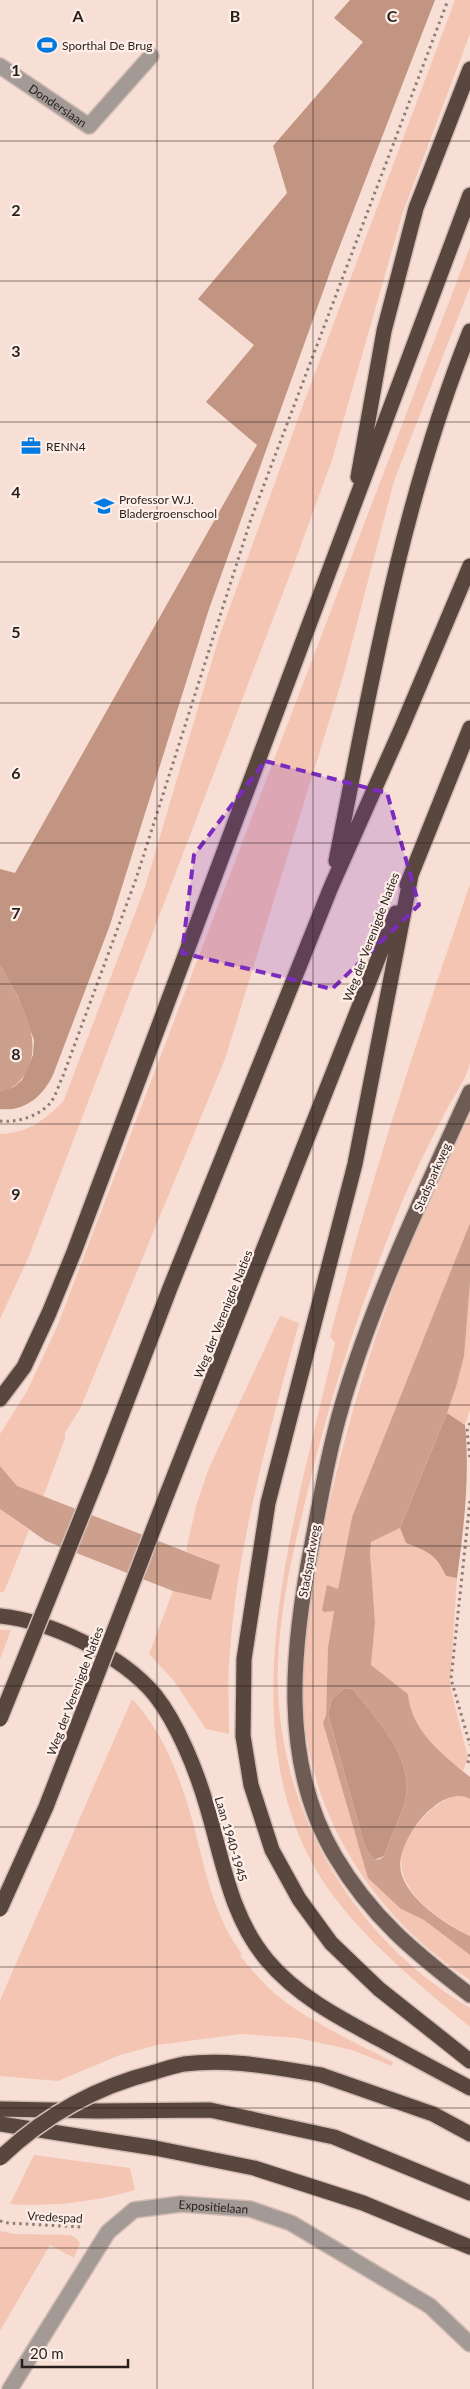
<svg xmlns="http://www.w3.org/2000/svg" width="470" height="2389" font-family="Lato,sans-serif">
<rect width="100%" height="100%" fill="#f7dfd5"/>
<!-- green -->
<path fill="#f4c5b3" d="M455 0H470V34L403 212 332 460 294 564 29 1256 0 1319V1134C27 1133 46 1120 64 1100L145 887 219 637 303 405Z
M470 247V287L394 481 344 673 225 1059 80 1409 65 1433V1438L43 1497 16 1486 0 1466V1434L27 1391 57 1327Z
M470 884C470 928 470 971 470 1014 470 1029 470 1048 470 1063 467 1078 455 1094 448 1107 431 1140 414 1173 400 1207 364 1297 332 1388 310 1482 295 1542 280 1603 278 1664 273 1805 351 1937 470 2008V2027C422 1987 373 1948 335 1898 217 1744 298 1512 335 1342L330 1337C369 1184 419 1034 470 884Z
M470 1115V1223L352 1517 338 1590 334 1588 325 1612 334 1610 328 1647 326 1715 323 1723 358 1843 401 1909 424 1920 470 1955V1980C390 1928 328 1846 309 1751 295 1681 307 1613 321 1543 350 1395 401 1249 470 1115Z
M470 1282V1410L465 1425 447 1413 456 1387Z
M280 1316 299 1323C270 1430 238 1540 230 1651 227 1678 229 1706 229 1734L206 1729 174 1681 149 1654 173 1591 210 1600 220 1565 186 1551 196 1506 209 1468Z
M0 1509 29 1530 4 1592H0Z
M400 1528 406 1543C427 1551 436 1554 446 1576L457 1578 450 1686 468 1758 463 1771C438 1753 410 1727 408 1694L371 1665 375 1623 370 1552 371 1542Z
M0 1630H11L0 1659Z
M132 1699C158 1727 173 1760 185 1796 203 1850 207 1907 242 1954L240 1956C254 1972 267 1989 284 2001 317 2025 356 2043 393 2062L392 2066 352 2050 298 2038 241 2034 157 2045 120 2055 58 2081 0 2076V2000Z
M458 1794 470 1799V1936C428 1914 375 1876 416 1826 426 1813 442 1799 458 1794Z
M34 2155 130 2168 135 2190C93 2202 53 2207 10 2204Z
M0 2231 15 2234 70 2235 76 2238 80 2243 74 2258 50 2245 0 2331Z"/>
<!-- forest -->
<path fill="#c29582" d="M350 0H435L334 261 209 609 110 925 53 1075C43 1096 25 1112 0 1109V1091L14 1087 22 1080 33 1055 34 1040 18 997 0 965V869L15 873 257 445 206 402 254 345 198 299 287 193 273 146 363 42 334 18Z
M447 1413 465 1425C470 1476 464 1527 457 1578L446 1576C436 1554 427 1551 406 1543L400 1528Z
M345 1688 353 1689C377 1721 418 1761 404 1805 398 1822 390 1839 384 1856L374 1860 365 1847 328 1714 332 1699Z"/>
<!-- water -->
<path fill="#cd9f8d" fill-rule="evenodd" d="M0 965C18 997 46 1039 25 1074 19 1084 11 1090 0 1091Z
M470 1223V1282L464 1356 456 1387 447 1413 400 1528 371 1542 370 1552 375 1623 371 1665 408 1694C411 1731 443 1755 470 1777V1799C441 1782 394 1842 401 1872 407 1899 446 1925 470 1936V1955L424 1920 401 1909 368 1878 323 1723 326 1715 328 1647 334 1611 324 1612 322 1610 327 1585 338 1589 352 1517ZM345 1688 353 1689C377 1722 418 1761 404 1805 398 1822 390 1839 384 1856L380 1859 374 1860 365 1847 328 1714 332 1699Z
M0 1466 17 1486 220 1565 211 1600 173 1591 46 1541 0 1509Z"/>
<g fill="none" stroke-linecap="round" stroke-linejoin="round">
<defs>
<g id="minor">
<path id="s1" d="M0 66 89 126 151 56"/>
<path id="s2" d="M10 2389 108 2232 134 2210 181 2204 250 2209 291 2223 430 2306 470 2344"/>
</g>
<path id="major" d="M470 1092C424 1193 375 1295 343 1402 329 1449 321 1496 312 1544 292 1646 279 1762 335 1856 371 1917 415 1953 470 1995"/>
<path id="highway" d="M358 477 384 331 416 208 470 69
M336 861C371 683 402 501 470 331
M411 875 355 1164 268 1503 244 1659 243 1736 251 1785 272 1850 299 1899 331 1943 379 1989 470 2061
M407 885 470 728
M0 1399 24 1367 49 1313 74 1252 470 195
M100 1471 170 1288 331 887 402 727 470 566
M167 1494 396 913
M0 1616C50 1621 122 1655 155 1695 178 1724 197 1772 207 1807 223 1860 230 1916 267 1960 297 1996 340 2018 381 2040 410 2056 440 2072 470 2088
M321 2075 433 2114 470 2134
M0 2109 98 2111 210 2110 334 2137 470 2193
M0 2124 155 2148 254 2168 363 2203 470 2247"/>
</defs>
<!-- minor casing -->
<use href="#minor" stroke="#d2bcb4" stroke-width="18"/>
<!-- major casing -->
<use href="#major" stroke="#d2bcb4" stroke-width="18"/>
<!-- highway casing -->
<use href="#highway" stroke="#d2bcb4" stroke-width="18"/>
<!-- path -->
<path stroke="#8e7d77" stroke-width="3" stroke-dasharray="2.5 4" stroke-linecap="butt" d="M0 1121C17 1123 40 1116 51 1102 56 1095 59 1084 63 1076L136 879 251 519 448 0
M470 1423 467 1431 470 1458
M470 1501 451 1679 470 1745
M468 1763 470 1751
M0 2221 8 2223 81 2227"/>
<!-- minor -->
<use href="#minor" stroke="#a39995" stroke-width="15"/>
<!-- major -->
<use href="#major" stroke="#6d5b54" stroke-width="15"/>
<!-- highway -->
<use href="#highway" stroke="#59463e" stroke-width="15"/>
<defs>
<path id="highway-bridge" d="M0 1719 100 1471
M0 1909 46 1807 167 1494
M0 2158C44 2116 95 2087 155 2072 164 2069 174 2066 184 2064 230 2058 276 2068 321 2075"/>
</defs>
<!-- highway-bridge casing -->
<use href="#highway-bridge" stroke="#d2bcb4" stroke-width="18" stroke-linecap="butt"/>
<!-- highway-bridge -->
<use href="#highway-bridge" stroke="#59463e" stroke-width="15"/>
</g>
<!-- marked area -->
<path fill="#7b2cbf" fill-opacity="0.2" stroke="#7b2cbf" stroke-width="4" stroke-dasharray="10 6" stroke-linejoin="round" d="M265 761 387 793 419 905 332 989 182 953 194 855Z"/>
<!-- grid -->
<path fill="none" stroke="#281f1c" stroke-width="1" stroke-opacity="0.55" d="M157 0V2389M313 0V2389M0 141H470M0 281H470M0 422H470M0 562H470M0 703H470M0 843H470M0 984H470M0 1124H470M0 1265H470M0 1405H470M0 1546H470M0 1686H470M0 1827H470M0 1967H470M0 2108H470M0 2248H470"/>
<!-- icons -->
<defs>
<symbol id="stadium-bare" viewBox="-9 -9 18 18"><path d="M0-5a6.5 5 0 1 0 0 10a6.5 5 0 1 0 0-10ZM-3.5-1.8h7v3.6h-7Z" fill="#007ae0" stroke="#fdeee8" stroke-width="2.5" paint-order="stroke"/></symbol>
<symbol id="office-bare" viewBox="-9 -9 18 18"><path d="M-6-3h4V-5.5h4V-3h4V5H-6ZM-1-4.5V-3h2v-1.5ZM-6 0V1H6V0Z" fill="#007ae0" stroke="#fdeee8" stroke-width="2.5" paint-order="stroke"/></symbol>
<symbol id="school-bare" viewBox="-9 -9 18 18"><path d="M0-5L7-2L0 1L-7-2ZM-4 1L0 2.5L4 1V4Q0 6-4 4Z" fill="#007ae0" stroke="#fdeee8" stroke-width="2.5" paint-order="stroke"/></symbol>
</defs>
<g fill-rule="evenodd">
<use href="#stadium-bare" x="33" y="31" width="28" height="28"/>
<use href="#office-bare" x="17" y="432" width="28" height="28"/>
<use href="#school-bare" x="90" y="492" width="28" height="28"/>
</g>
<g text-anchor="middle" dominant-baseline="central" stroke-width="4.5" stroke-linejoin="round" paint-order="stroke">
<!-- poi labels -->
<g font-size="12" fill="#281f1c" stroke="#fdeee8" text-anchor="start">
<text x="62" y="45">Sporthal De Brug</text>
<text x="46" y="446">RENN4</text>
<text x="119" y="499">Professor W.J.<tspan x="119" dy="14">Bladergroenschool</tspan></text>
</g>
<!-- street labels -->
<g font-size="12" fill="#281f1c" stroke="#fdeee8">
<text stroke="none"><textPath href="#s1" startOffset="70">Donderslaan</textPath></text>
<text transform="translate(371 937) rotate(-69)">Weg der Verenigde Naties</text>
<text transform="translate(432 1177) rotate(-66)">Stadsparkweg</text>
<text transform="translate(223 1314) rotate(-68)">Weg der Verenigde Naties</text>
<text transform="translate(309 1561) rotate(-80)">Stadsparkweg</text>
<text transform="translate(75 1691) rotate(-69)">Weg der Verenigde Naties</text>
<text transform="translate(231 1839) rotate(74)">Laan 1940-1945</text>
<text stroke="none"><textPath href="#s2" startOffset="299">Expositielaan</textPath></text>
<text transform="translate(55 2217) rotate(3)">Vredespad</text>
</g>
</g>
<g font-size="16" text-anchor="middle" font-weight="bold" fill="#281f1c" stroke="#fdeee8" stroke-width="4.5" stroke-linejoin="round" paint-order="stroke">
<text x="78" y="22">A</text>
<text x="235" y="22">B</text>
<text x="392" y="22">C</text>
<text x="16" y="76">1</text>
<text x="16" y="216">2</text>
<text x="16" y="357">3</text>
<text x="16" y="498">4</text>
<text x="16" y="638">5</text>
<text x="16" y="779">6</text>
<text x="16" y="919">7</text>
<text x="16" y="1060">8</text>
<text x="16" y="1200">9</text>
</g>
<!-- scale -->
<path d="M22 2359v8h106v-8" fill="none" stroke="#281f1c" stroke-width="2.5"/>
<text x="30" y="2359" font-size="15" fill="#281f1c" stroke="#fdeee8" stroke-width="4" paint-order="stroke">20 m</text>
</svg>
